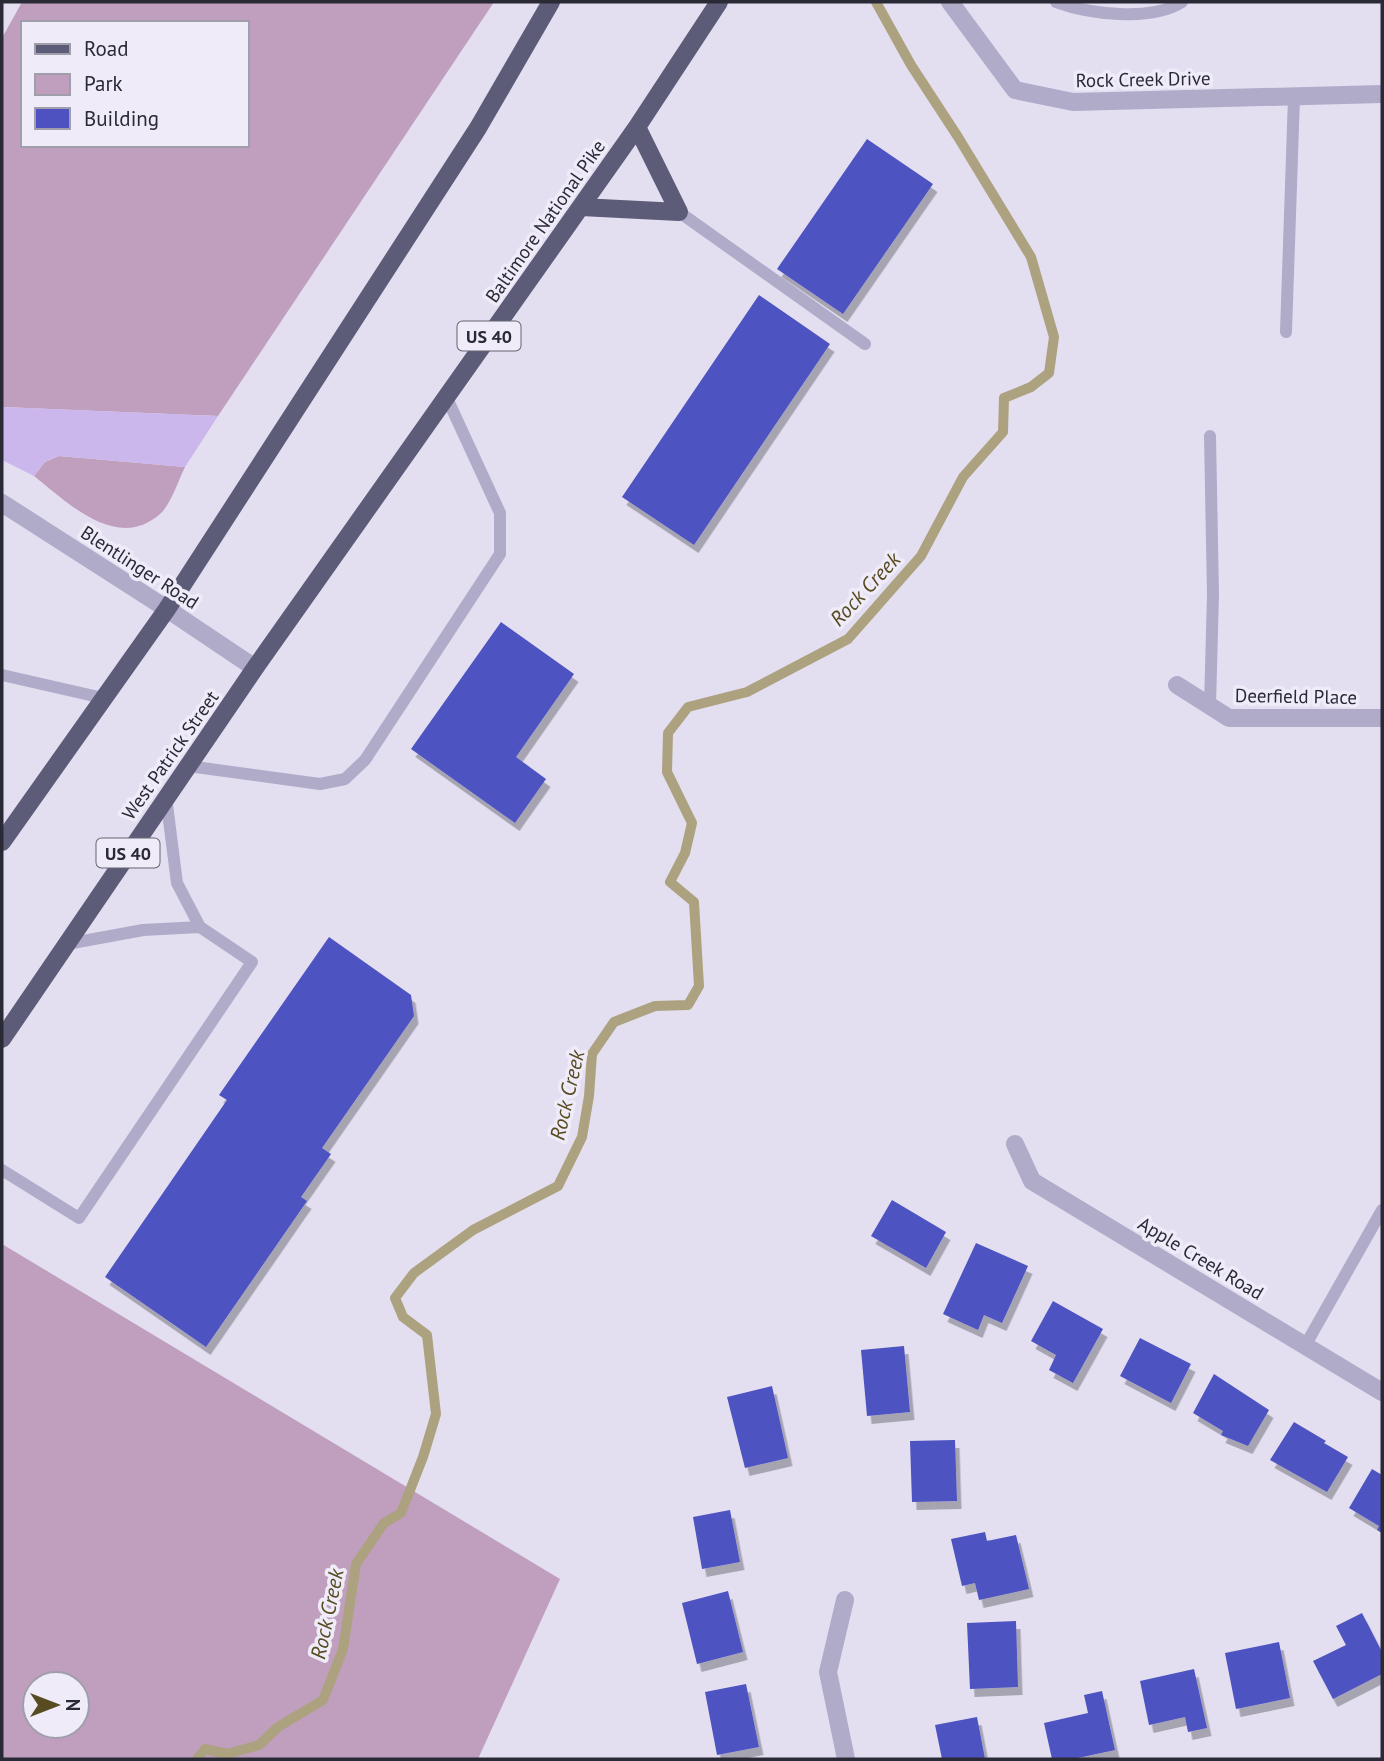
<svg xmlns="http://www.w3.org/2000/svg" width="1384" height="1761" font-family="'PT Sans',sans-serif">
<defs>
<filter id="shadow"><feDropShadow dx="4.5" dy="8" stdDeviation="0" flood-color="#0004"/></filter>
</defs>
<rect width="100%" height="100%" fill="#e3dff1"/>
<!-- green -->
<path fill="#c09fbe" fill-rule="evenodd" d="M22 2H494L218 416 2 407V38ZM23 23H247V145H23Z
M59 456 185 467C179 479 170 506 160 514 117 552 68 503 34 476L45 462Z
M2 1244 560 1579 478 1759H2ZM35 1684H77V1726H35Z"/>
<!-- sand -->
<path fill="#cbb7eb" d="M2 407 218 416 185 467 59 456 45 462 34 476 2 460Z"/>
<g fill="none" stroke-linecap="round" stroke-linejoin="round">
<!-- stream -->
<path stroke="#ada27f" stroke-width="10" d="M197 1759 205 1749 227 1754 259 1745 278 1727 323 1700 343 1649 356 1564 384 1523 401 1513 423 1457 436 1414 427 1335 403 1317 395 1298 414 1273 473 1230 558 1186 582 1137 589 1096 592 1054 614 1022 655 1006 688 1005 699 986 694 902 670 882 685 853 692 823 667 772 668 733 688 707 747 692 848 639 921 556 963 477 1003 432 1004 398 1031 387 1049 373 1054 337 1031 257 958 137 911 65 876 2"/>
</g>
<!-- building -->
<path fill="#4e52c0" filter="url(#shadow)" d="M867 139 933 184 843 314 777 269Z
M759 295 830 344 694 545 622 497Z
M501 622 574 674 516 757 546 779 515 823 411 749Z
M329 937 411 995 414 1016 322 1148 331 1154 301 1197 307 1201 206 1347 105 1277 227 1100 219 1095Z
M892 1200 946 1232 926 1268 871 1236Z
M976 1243 1028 1266 1002 1323 984 1315 978 1330 943 1314Z
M1053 1301 1103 1329 1073 1383 1049 1370 1056 1355 1031 1341Z
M1140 1338 1191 1364 1171 1403 1120 1376Z
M904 1346 910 1412 867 1416 861 1350Z
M1214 1374 1269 1410 1248 1446 1221 1435 1223 1431 1193 1413Z
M772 1386 788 1458 745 1468 727 1397Z
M1294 1422 1326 1441 1324 1443 1348 1457 1327 1492 1270 1460Z
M955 1440 957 1501 912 1502 910 1441Z
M1372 1469 1382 1475V1533L1377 1530 1379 1526 1349 1508Z
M730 1510 740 1562 702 1569 693 1517Z
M985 1532 987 1541 1016 1535 1029 1589 979 1600 975 1583 962 1586 951 1539Z
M728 1591 743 1652 697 1664 682 1603Z
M1362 1613 1382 1652V1674L1333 1699 1313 1661 1346 1645 1336 1626Z
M1016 1621 1018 1687 970 1689 967 1623Z
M1279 1642 1290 1698 1236 1709 1225 1653Z
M1194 1669 1207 1728 1188 1732 1185 1717 1149 1725 1140 1681Z
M746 1684 759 1747 717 1755 705 1692Z
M1102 1691 1115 1750 1073 1759H1052L1044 1723 1088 1713 1084 1695Z
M977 1717 985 1759H942L935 1725Z"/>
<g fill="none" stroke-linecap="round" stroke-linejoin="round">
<!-- service -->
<path stroke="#b0abc9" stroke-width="12" d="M1056 2C1089 14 1151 22 1182 2
M679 212 865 344
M1286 332 1294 97
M2 675 103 698
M1210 705 1213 594 1210 436
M188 766 320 784 345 779 365 760 500 554V513L446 396
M67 944 143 930 200 927
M2 1170 79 1218 252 962 200 927 177 883 166 797
M1305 1346 1382 1210"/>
<!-- minor -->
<path stroke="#b0abc9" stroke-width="18" d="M950 2 1015 90 1073 102 1382 94
M1177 685 1229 718H1382
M1015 1144 1032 1181 1382 1392
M845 1600 828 1672 846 1759"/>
<!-- tertiary -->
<path stroke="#b0abc9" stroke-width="18" d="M2 503 167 609 255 668"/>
<!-- primary -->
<path stroke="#5d5c78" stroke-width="18" d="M581 207 679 212 637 127
M2 842 167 609 478 128 551 2
M2 1039 255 668 637 127 719 2"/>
</g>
<g text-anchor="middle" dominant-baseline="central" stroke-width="7" stroke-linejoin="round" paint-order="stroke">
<!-- shield labels -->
<g fill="#efebf9" stroke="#656471" stroke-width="2">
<rect x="457.5" y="321.5" width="63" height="29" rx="5"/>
<rect x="96.5" y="838.5" width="63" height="29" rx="5"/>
</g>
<g font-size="18" font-weight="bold" fill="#2a2a37">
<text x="489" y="336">US 40</text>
<text x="128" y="853">US 40</text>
</g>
<!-- street labels -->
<g font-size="19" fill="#2a2a37" stroke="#efebf9">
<text transform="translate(1143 79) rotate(-1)">Rock Creek Drive</text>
<text transform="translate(545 221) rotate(-55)">Baltimore National Pike</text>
<text transform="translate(140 567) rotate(33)">Blentlinger Road</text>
<text transform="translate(1296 696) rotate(1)">Deerfield Place</text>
<text transform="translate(170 755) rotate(-55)">West Patrick Street</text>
<text transform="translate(1201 1258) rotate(31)">Apple Creek Road</text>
</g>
<!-- water labels -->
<g font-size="21" font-style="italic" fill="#574c21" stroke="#efebf9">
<text transform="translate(865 589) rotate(-47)">Rock Creek</text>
<text transform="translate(567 1095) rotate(-77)">Rock Creek</text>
<text transform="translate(327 1614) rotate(-78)">Rock Creek</text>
</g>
</g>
<!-- border -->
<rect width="1384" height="1761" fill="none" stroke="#2a2a37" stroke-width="7"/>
<!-- legend -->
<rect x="21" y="21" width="228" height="126" fill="#efebf9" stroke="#a09eab" stroke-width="2"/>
<rect x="35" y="44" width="35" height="10" fill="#5d5c78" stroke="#a09eab" stroke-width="2"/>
<text x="84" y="56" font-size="21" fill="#2a2a37">Road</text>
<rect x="35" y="74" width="35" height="21" fill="#c09fbe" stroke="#a09eab" stroke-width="2"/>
<text x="84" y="91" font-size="21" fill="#2a2a37">Park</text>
<rect x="35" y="108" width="35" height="21" fill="#4e52c0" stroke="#a09eab" stroke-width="2"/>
<text x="84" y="126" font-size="21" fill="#2a2a37">Building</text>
<!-- north arrow -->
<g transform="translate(56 1705) rotate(90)"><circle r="33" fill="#efebf9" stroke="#a09eab" stroke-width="2"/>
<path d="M0-5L12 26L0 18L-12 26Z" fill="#574c21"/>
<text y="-10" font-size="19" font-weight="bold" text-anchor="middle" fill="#2a2a37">N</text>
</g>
</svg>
